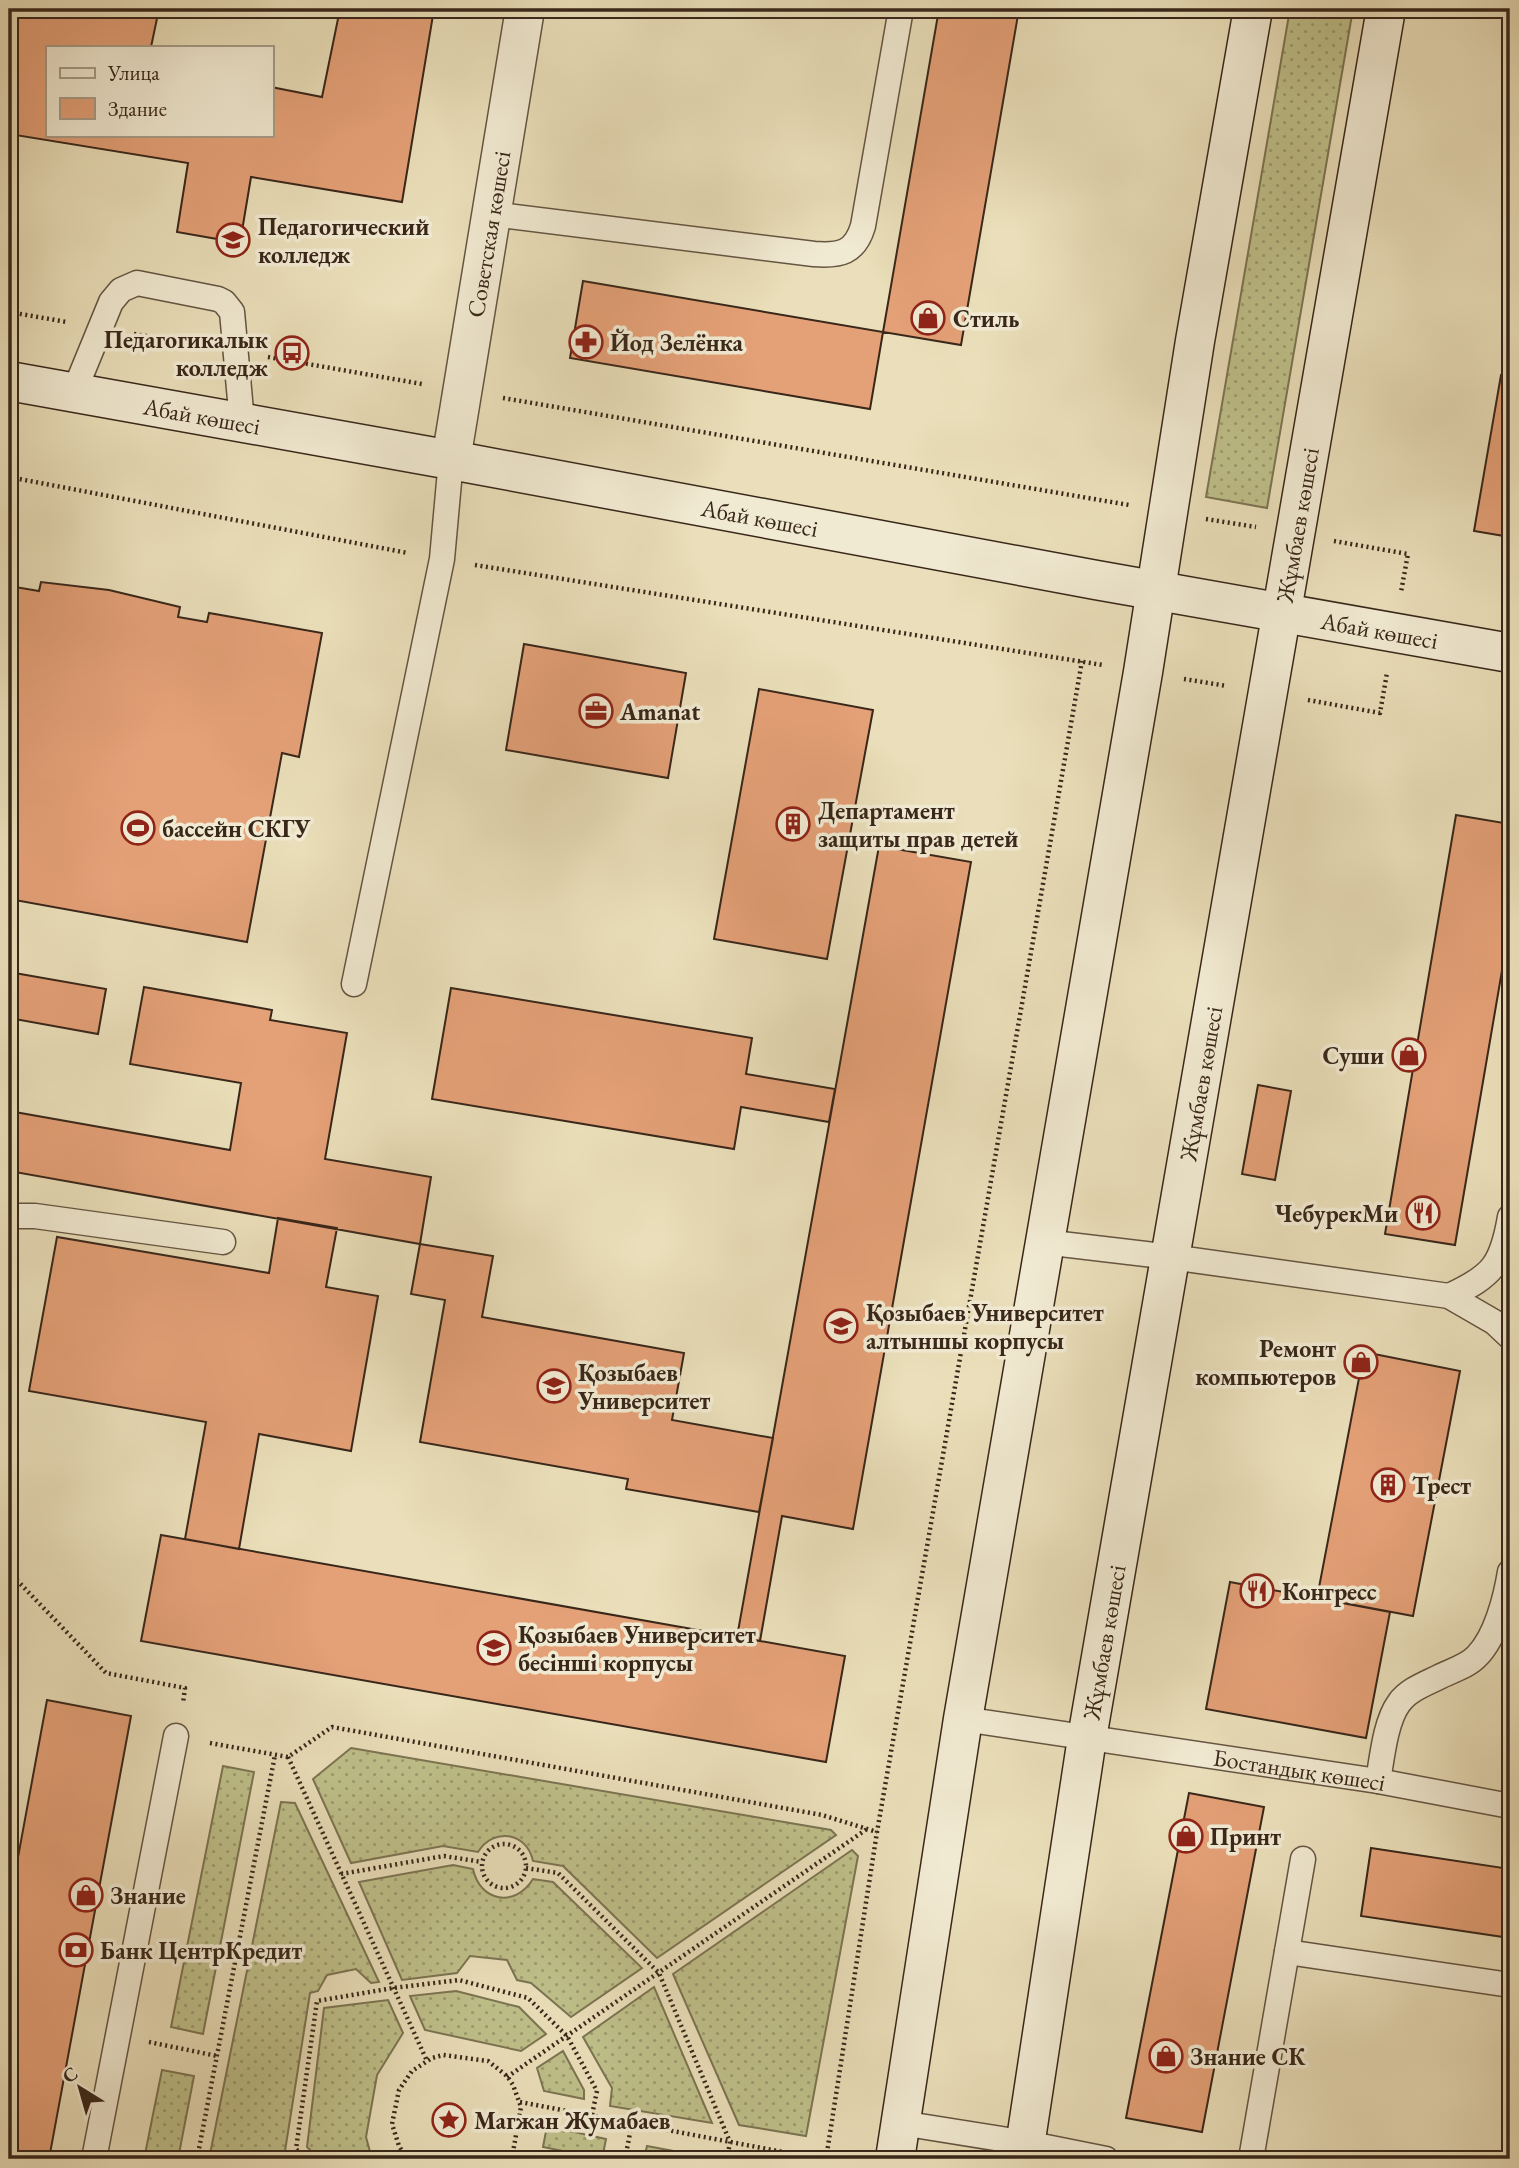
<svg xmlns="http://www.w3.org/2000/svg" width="1519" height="2168" font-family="'EB Garamond',serif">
<defs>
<pattern id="grass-dots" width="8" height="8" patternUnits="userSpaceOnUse" patternTransform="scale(1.75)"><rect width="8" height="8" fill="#bfc08a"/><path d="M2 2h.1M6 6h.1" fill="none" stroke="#9c9c70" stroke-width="1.8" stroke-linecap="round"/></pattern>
</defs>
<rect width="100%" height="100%" fill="#eadfba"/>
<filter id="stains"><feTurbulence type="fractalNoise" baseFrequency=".00286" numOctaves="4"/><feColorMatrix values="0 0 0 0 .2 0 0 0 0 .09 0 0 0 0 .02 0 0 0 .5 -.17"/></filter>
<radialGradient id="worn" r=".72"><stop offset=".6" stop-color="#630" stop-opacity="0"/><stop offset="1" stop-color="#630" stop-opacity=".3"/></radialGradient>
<!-- grass -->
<path fill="url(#grass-dots)" stroke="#7c7452" stroke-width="2" d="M1290 9H1353L1267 508 1206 497Z
M351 1748 831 1830 836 1835 657 1958 563 1866 533 1861C527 1832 493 1827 478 1852L443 1846 351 1863 313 1779Z
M223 1766 254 1772 203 2034 171 2027Z
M281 1802 295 1803 379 1982 371 1983 356 1969 327 1975 318 1991 310 1993 285 2151 292 2159H209Z
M852 1850 858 1856 806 2136 739 2125 673 1974Z
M453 1865 473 1869C480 1902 515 1908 533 1879L553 1882 642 1968 571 2017 531 1983 517 1980 507 1960 470 1956 457 1973 402 1980 359 1882Z
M654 1987 712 2123 610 2106 612 2088 583 2037Z
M456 1991 519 2007 546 2034 521 2051 425 2030 410 1996Z
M388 2000 403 2033 377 2075 366 2137 372 2159H319L307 2147 324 2008Z
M563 2051 584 2090V2099L544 2091 537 2068Z
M162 2070 194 2076 178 2159H144Z
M547 2126 606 2139 602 2159 543 2147Z
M647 2146 695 2155 694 2159H644Z"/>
<!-- building -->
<path fill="#e4a077" stroke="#39271a" stroke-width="2" d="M9 9H159L151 47H47V135H271V87L322 97 340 9H434L402 202 251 177 240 243 177 232 188 163 9 134Z
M939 9H1019L961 345 883 332Z
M583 281 883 332 870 409 570 358Z
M1501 375 1510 376V537L1474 531Z
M9 576 10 577 9 586 39 591 41 582 109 590 180 607 178 617 207 622 209 613 322 633 299 757 282 753 247 942 9 899Z
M524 644 686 673 668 778 506 750Z
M759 689 873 710 827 959 714 939Z
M1456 815 1510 824V924L1455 1245 1385 1234Z
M879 846 971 862 853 1529 782 1516 760 1641 737 1637Z
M9 972 106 989 98 1034 9 1018Z
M144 987 272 1010 270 1020 347 1033 325 1159 431 1177 420 1244 9 1171V1111L230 1150 241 1083 130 1064Z
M451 988 752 1038 746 1074 835 1089 829 1122 741 1107 734 1149 432 1099Z
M1258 1085 1291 1091 1275 1180 1242 1174Z
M278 1218 337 1228 326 1287 378 1296 351 1451 259 1434 239 1549 185 1539 206 1422 29 1391 57 1237 269 1273Z
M420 1244 493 1256 482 1317 684 1353 672 1420 773 1438 759 1512 626 1489 628 1479 420 1442 445 1300 411 1294Z
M1364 1352 1460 1371 1413 1616 1317 1598Z
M161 1535 845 1656 826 1762 141 1641Z
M1230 1582 1390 1612 1366 1738 1206 1709Z
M47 1700 131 1716 49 2159H9V1906Z
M1189 1793 1264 1807 1202 2132 1126 2118Z
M1371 1848 1510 1869V1938L1361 1916Z"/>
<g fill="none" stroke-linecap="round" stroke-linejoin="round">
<defs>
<g id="lane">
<path d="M492 214 814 254C840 256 855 253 863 226L901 9"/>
<path d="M74 392 111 302 121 290 137 283 218 299 224 302 232 312 242 422"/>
<path d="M354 984 442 559 451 460"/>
<path d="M9 1216H35L223 1242"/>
<path d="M1044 1242 1171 1257 1449 1296 1494 1322 1510 1337"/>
<path d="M1449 1296C1493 1276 1502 1264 1510 1217"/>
<path id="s1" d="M963 1719 1378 1781 1510 1806"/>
<path d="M1378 1781C1382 1759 1385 1722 1399 1703 1408 1690 1425 1684 1439 1677 1451 1671 1468 1666 1477 1656 1496 1637 1506 1597 1510 1572"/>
<path d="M1287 1952 1510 1985"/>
<path d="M901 2123 1026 2143 1106 2159"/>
<path d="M94 2159 176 1736"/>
<path d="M1251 2159 1303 1859"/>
</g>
<g id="street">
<path id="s2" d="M451 460 525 9"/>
</g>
<g id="secondary">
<path id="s3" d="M9 381 451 460 1096 580 1510 653"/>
<path d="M895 2159 963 1719 1143 672 1195 341 1253 9"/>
<path id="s4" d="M1023 2159 1087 1738 1386 9"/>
</g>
</defs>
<!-- lane casing -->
<use href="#lane" stroke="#655542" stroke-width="27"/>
<!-- street casing -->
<use href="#street" stroke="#655542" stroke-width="41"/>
<!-- secondary casing -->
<use href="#secondary" stroke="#39271a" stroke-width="41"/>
<!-- path -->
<path stroke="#39271a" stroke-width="4.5" stroke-dasharray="2 3.5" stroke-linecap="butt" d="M9 312 67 322
M134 334 201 345
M268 357 422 384
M503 398 1129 505
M9 477 408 553
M1206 519 1256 527
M1334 541 1408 554 1401 592
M475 565 1103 665
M1184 679 1227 686
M1308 700 1380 713 1387 673
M9 1572 106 1673 185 1688 183 1703
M210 1743 288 1757 332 1727 822 1815 877 1832
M288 1757 427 2061
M482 1866a22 22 0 1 1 44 0a22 22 0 1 1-44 0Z
M526 1868 558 1873 659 1973 730 2142 727 2159
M341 1874 444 1856 482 1862
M149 2042 217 2056
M507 2077 867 1829
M520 2102 820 2159
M511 2154 535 2159
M197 2159 275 1755
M305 2159 296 2149 317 2001 393 1988 459 1980 528 1998 567 2036 597 2091 592 2115
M407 2159 399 2146 392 2124 399 2090 412 2071 432 2058 443 2055 488 2061 507 2076 513 2085 521 2107 513 2152 507 2159
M625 2159 632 2123
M826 2159 877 1832 1082 661"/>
<!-- lane -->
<use href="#lane" stroke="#f1ead2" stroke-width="24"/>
<!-- street -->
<use href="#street" stroke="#f1ead2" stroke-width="38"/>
<!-- secondary -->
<use href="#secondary" stroke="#f1ead2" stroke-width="38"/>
</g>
<!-- icons -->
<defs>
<symbol id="school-ring" viewBox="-11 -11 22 22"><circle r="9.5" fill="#f1ead2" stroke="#8f2418" stroke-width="1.5"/><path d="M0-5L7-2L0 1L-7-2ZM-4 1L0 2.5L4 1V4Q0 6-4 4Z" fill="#8f2418"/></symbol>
<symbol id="shop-ring" viewBox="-11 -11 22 22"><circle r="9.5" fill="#f1ead2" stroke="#8f2418" stroke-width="1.5"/><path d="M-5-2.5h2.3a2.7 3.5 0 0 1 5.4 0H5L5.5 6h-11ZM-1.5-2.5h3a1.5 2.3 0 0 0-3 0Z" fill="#8f2418"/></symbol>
<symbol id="pharmacy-ring" viewBox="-11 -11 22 22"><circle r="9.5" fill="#f1ead2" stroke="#8f2418" stroke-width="1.5"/><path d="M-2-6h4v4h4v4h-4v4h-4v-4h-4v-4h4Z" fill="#8f2418"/></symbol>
<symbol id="bus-ring" viewBox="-11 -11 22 22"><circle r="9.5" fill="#f1ead2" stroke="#8f2418" stroke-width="1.5"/><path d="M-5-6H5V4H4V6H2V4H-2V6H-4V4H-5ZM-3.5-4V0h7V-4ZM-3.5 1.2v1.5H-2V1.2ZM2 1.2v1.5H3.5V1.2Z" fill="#8f2418"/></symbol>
<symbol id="office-ring" viewBox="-11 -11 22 22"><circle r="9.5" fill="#f1ead2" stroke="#8f2418" stroke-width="1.5"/><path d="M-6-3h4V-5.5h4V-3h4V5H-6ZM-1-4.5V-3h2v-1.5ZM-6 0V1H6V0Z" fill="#8f2418"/></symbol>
<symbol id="building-ring" viewBox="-11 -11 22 22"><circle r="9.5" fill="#f1ead2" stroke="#8f2418" stroke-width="1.5"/><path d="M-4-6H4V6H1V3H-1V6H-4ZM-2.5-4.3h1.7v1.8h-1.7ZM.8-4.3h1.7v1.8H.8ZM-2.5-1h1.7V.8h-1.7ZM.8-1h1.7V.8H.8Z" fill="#8f2418"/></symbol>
<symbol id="stadium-ring" viewBox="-11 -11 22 22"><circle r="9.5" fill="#f1ead2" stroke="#8f2418" stroke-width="1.5"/><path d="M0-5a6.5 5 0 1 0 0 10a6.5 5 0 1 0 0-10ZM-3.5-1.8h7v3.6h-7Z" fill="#8f2418"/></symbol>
<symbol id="restaurant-ring" viewBox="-11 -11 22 22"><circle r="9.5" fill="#f1ead2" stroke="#8f2418" stroke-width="1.5"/><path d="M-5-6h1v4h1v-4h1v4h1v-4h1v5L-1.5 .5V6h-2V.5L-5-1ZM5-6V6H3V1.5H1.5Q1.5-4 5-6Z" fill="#8f2418"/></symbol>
<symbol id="university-ring" viewBox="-11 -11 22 22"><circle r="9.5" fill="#f1ead2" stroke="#8f2418" stroke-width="1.5"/><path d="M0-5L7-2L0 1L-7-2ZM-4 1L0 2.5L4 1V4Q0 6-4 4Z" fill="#8f2418"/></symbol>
<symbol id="bank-ring" viewBox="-11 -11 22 22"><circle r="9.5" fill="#f1ead2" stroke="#8f2418" stroke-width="1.5"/><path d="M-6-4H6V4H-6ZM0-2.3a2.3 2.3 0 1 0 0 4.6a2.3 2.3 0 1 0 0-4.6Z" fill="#8f2418"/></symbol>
<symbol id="sight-ring" viewBox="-11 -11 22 22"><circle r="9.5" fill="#f1ead2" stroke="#8f2418" stroke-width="1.5"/><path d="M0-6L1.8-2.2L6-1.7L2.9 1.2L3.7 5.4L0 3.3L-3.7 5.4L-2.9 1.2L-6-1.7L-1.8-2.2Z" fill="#8f2418"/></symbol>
</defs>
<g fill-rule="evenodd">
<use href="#school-ring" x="214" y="221" width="38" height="38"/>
<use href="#shop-ring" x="909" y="299" width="38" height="38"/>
<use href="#pharmacy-ring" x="567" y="323" width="38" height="38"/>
<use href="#bus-ring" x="273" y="334" width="38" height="38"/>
<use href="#office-ring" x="577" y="692" width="38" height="38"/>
<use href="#building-ring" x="774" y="805" width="38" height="38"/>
<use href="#stadium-ring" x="119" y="809" width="38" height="38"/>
<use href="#shop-ring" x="1390" y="1036" width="38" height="38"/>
<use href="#restaurant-ring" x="1404" y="1194" width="38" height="38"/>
<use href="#university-ring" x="822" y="1307" width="38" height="38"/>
<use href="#shop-ring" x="1342" y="1343" width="38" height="38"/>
<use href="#university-ring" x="535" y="1367" width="38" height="38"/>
<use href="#building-ring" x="1369" y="1466" width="38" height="38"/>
<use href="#restaurant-ring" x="1238" y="1572" width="38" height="38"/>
<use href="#university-ring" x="475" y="1629" width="38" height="38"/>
<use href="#shop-ring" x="1167" y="1817" width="38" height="38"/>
<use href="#shop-ring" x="67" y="1876" width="38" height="38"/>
<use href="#bank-ring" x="57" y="1931" width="38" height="38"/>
<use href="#shop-ring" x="1147" y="2037" width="38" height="38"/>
<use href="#sight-ring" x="430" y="2101" width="38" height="38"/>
</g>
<g text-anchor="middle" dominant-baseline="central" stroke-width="7" stroke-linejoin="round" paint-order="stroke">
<!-- poi labels -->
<g font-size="24" font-weight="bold" fill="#39271a" stroke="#f1ead2" text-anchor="start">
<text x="258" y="226">Педагогический<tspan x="258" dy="28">колледж</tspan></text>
<text x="953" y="318">Стиль</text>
<text x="268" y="339" text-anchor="end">Педагогикалык<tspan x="268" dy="28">колледж</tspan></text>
<text x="610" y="342">Йод Зелёнка</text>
<text x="620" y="711">Amanat</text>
<text x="818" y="810">Департамент<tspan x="818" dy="28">защиты прав детей</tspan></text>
<text x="162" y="828">бассейн СКГУ</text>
<text x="1384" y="1055" text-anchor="end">Суши</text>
<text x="1398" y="1213" text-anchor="end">ЧебурекМи</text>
<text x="866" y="1312">Қозыбаев Университет<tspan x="866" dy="28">алтыншы корпусы</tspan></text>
<text x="1336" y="1348" text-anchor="end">Ремонт<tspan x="1336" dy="28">компьютеров</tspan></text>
<text x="578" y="1372">Қозыбаев<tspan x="578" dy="28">Университет</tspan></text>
<text x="1412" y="1485">Трест</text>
<text x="1282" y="1591">Конгресс</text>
<text x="518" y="1634">Қозыбаев Университет<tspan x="518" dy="28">бесінші корпусы</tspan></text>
<text x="1210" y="1836">Принт</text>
<text x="110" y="1895">Знание</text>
<text x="100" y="1950">Банк ЦентрКредит</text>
<text x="1190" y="2056">Знание СК</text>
<text x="474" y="2120">Магжан Жумабаев</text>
</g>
<!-- street labels -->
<g font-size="24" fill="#39271a" stroke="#f1ead2">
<text stroke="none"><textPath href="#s2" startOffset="229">Советская көшесі</textPath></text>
<text stroke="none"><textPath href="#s3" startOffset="196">Абай көшесі</textPath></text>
<text stroke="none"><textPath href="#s3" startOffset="763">Абай көшесі</textPath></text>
<text stroke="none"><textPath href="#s4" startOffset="1657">Жұмбаев көшесі</textPath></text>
<text stroke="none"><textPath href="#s3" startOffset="1393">Абай көшесі</textPath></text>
<text stroke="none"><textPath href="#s4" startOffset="1090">Жұмбаев көшесі</textPath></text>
<text stroke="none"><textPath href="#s4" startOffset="523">Жұмбаев көшесі</textPath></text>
<text stroke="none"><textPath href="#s1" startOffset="340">Бостандық көшесі</textPath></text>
</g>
</g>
<!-- margin -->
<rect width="1519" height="2168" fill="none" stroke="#eadfba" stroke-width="35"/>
<rect x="10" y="10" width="1498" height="2147" fill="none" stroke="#39271a" stroke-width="3.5"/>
<rect x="18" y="18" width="1484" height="2133" fill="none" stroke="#39271a" stroke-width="2"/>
<!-- legend -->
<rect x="46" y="46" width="228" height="91" fill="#f1ead2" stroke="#a79c88" stroke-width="2"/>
<rect x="60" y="68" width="35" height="10" fill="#f1ead2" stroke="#a79c88" stroke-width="2"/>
<text x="108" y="80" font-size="21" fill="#39271a">Улица</text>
<rect x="60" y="98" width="35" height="21" fill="#e4a077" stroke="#a79c88" stroke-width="2"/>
<text x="108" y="116" font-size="21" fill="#39271a">Здание</text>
<!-- north arrow -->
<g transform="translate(80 2088) rotate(323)" stroke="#f1ead2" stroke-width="5" paint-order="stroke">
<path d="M0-5L12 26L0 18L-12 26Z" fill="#39271a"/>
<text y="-10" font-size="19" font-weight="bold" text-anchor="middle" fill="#39271a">С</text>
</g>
<rect width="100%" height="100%" filter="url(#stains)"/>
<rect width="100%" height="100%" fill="url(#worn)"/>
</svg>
